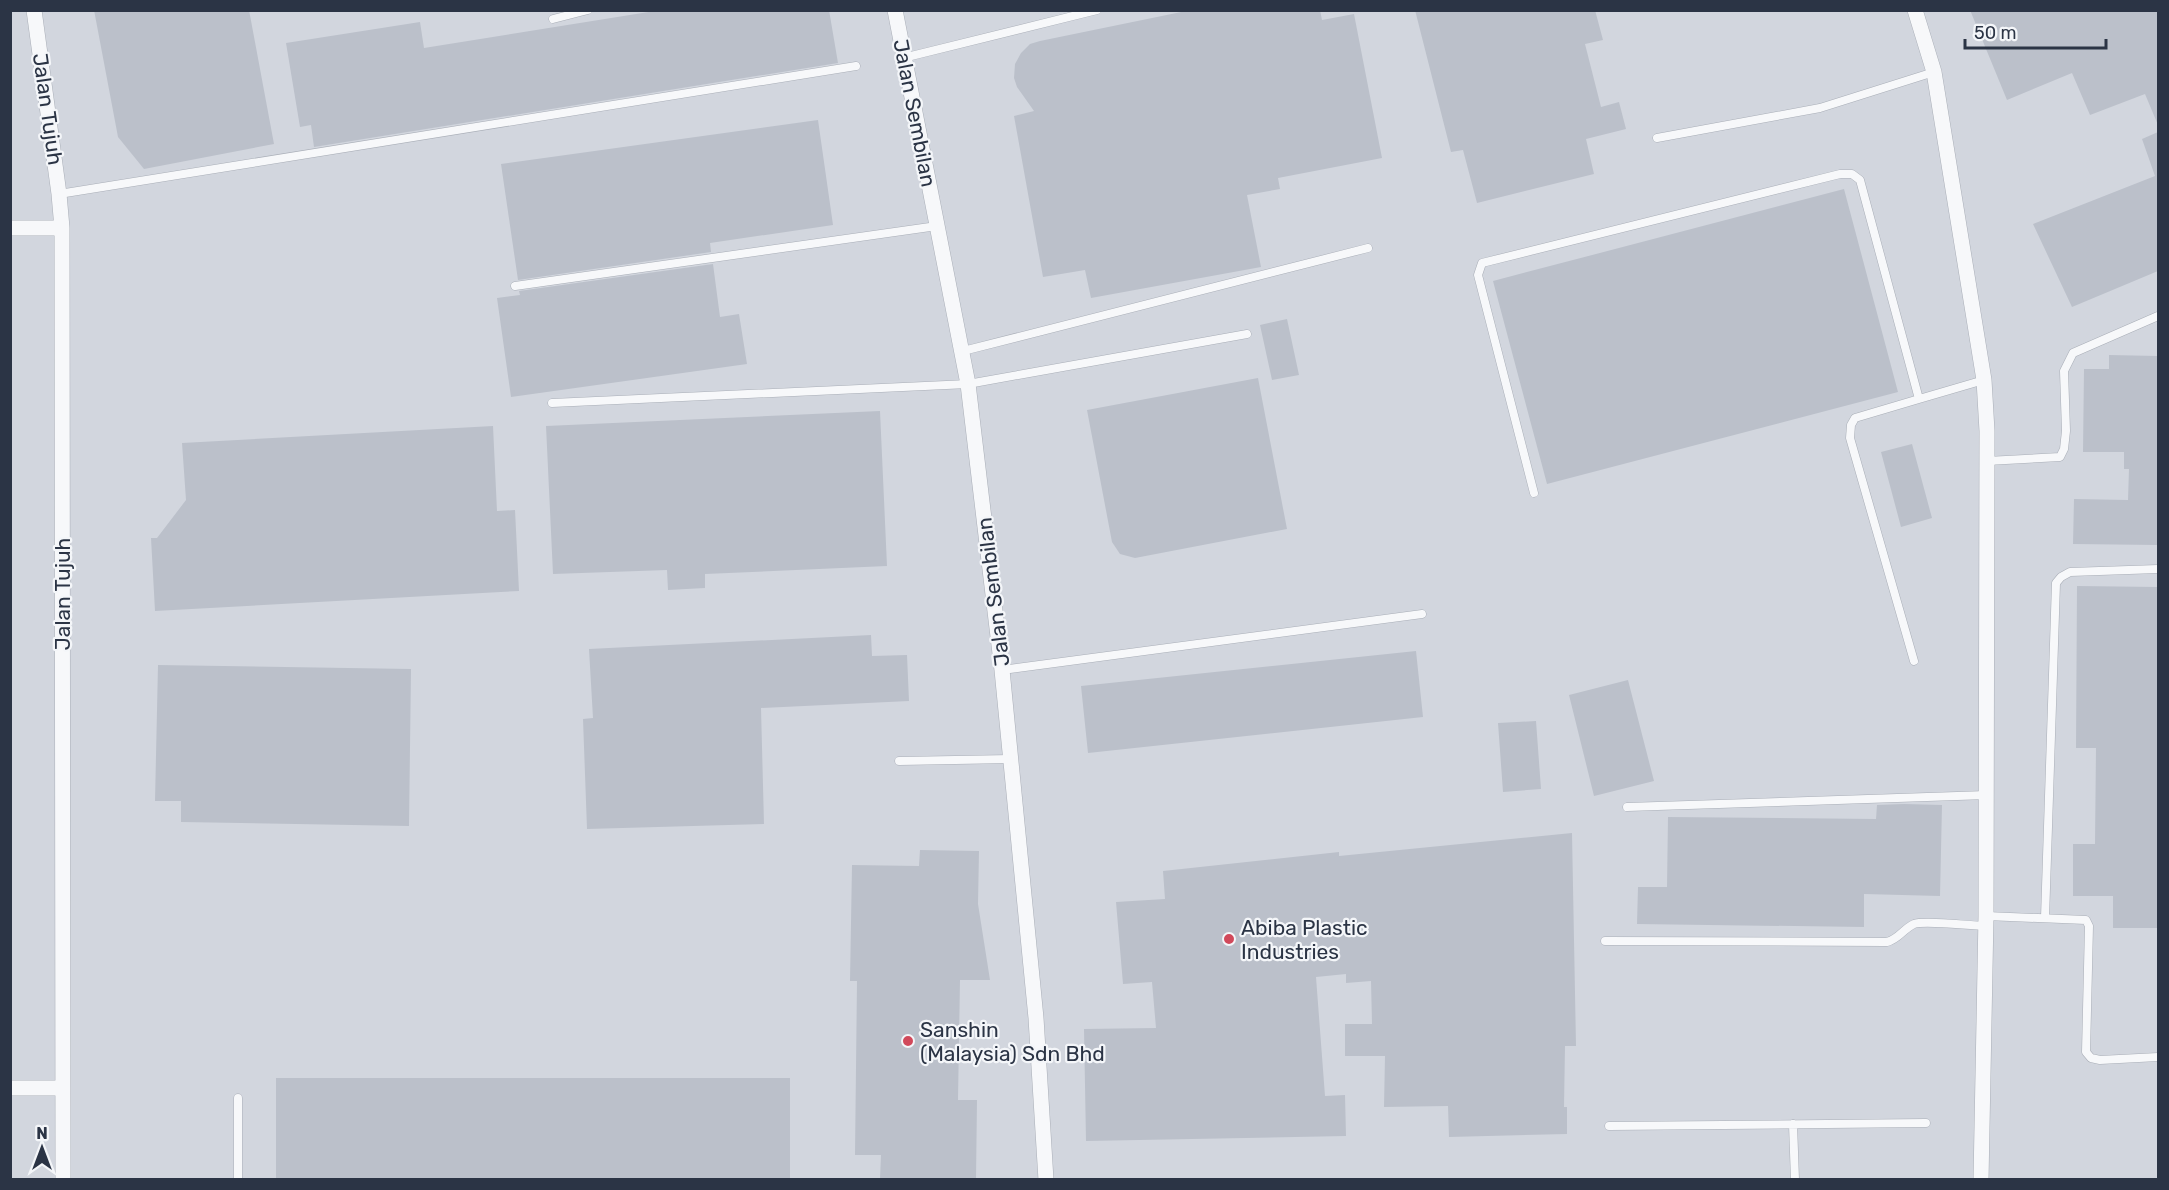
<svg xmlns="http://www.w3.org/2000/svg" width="2169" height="1190" font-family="Rubik,sans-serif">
<rect width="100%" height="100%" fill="#e4e7ec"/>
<!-- built -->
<path fill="#d2d6de" d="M11 11H2158V1179H11Z"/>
<!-- building -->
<path fill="#bbc0ca" d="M94 10H249L274 144 144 169 118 137Z
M661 10H829L838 63 314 147 311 125 300 127 286 43 420 22 424 48Z
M1191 10H1320L1322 20 1354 14 1382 158 1278 178 1280 189 1247 195 1261 267 1091 298 1085 270 1043 277 1014 116 1034 111 1017 87 1014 78 1015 64 1021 53 1030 44 1040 41Z
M1415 10H1595L1603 40 1585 44 1601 107 1619 102 1626 129 1586 139 1594 174 1477 203 1463 150 1451 152Z
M1970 10H2158V125L2145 94 2090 115 2072 73 2007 100Z
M818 120 833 225 710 243 711 252 518 280 501 164Z
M2158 132V271L2072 307 2033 224 2155 176 2142 139Z
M1844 189 1898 392 1547 484 1493 281Z
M713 264 720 317 739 314 747 364 511 397 497 298 520 295 519 291Z
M1287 319 1299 375 1272 380 1260 325Z
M2109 355 2158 356V545L2073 544 2074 499 2128 500 2129 469H2124V452H2083L2084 369H2109Z
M1258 378 1287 529 1135 558 1120 554 1112 542 1087 410Z
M880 411 887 566 705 574V588L668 590 667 570 553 574 546 426Z
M493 426 497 511 515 510 519 591 155 611 151 538H157L186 500 182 443Z
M1912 444 1932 518 1901 527 1881 452Z
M2077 586 2158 587V928H2113V896H2073V844H2095L2096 748H2076Z
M871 635 872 656 907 655 909 701 761 708 764 824 587 829 583 719 593 718 589 649Z
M1416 651 1423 717 1088 753 1081 686Z
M158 665 411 669 409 826 181 822V801H155Z
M1628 680 1654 781 1594 796 1569 695Z
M1536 721 1541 789 1503 792 1498 723Z
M1904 804 1942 805 1940 896 1864 894V927L1637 924 1638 887H1667L1668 817 1876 819 1877 805Z
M1572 833 1576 1046H1565L1564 1107H1567V1134L1449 1137 1448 1106 1384 1107 1385 1056H1345V1024H1372L1371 981 1346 983V974L1316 977 1325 1096 1345 1095 1346 1136 1086 1141 1084 1029 1156 1028 1152 982 1123 984 1116 902 1165 899 1163 871 1339 852V856Z
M920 850 979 851 978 904 990 980H960L958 1100H977L976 1179H880L881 1155H855L857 981H850L852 865 919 866Z
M276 1078H790V1179H276Z"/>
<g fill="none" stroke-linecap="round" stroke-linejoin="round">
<defs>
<path id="service" d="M553 19 588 10
M903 58 1097 10
M1657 138 1820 108 1934 72
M59 194 856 66
M515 286 937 226
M963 351 1368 248
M552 403 968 384 1247 334
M1987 461 2060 457 2064 449 2066 431 2064 371 2073 353 2158 316
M1534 493 1478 275 1482 263 1840 174H1852L1860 180 1919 399 1984 380
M1914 661 1850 438 1851 425 1855 418 1919 399
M1002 670 1422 614
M899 761 1011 759
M1627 807 1987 795
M1986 916 2086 920 2089 926 2086 1052 2091 1058 2100 1060 2158 1057
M2045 918 2056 583 2061 577 2070 572 2158 569
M1605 941 1887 942C1899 939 1903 929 1914 924 1926 920 1970 926 1985 926
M1793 1124 1795 1180
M1609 1126 1926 1123
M238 1180V1098"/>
<path id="minor" d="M34 10 59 194 62 228 63 1180
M895 10 968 384 1002 670 1036 1018 1046 1180
M1915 10 1934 72 1984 380 1987 431 1986 916 1981 1180
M10 228H62
M10 1088H63"/>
</defs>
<!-- service casing -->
<use href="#service" stroke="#a9aeb7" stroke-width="9"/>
<!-- minor casing -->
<use href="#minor" stroke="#a9aeb7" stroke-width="16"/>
<!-- service -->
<use href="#service" stroke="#f7f8fa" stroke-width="8"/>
<!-- minor -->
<use href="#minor" stroke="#f7f8fa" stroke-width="15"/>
</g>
<!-- markers -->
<g fill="#d1495b" stroke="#f4f6f9" stroke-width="2">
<circle cx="1229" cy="939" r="6"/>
<circle cx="908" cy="1041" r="6"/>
</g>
<g text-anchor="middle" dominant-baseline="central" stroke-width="4.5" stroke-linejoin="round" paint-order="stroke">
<!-- street labels -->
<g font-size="21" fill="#2b3445" stroke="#f4f6f9">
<text transform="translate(48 109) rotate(82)">Jalan Tujuh</text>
<text transform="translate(915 113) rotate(79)">Jalan Sembilan</text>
<text transform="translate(993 592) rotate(-97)">Jalan Sembilan</text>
<text transform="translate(62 594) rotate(-90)">Jalan Tujuh</text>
</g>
<!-- poi labels -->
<g font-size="21" fill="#2b3445" stroke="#f4f6f9" text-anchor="start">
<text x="1241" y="927">Abiba Plastic<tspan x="1241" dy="24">Industries</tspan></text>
<text x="920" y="1029">Sanshin<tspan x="920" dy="24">(Malaysia) Sdn Bhd</tspan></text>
</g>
</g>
<!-- border -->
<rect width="2169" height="1190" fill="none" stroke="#2b3445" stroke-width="24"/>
<!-- north arrow -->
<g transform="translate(42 1148)" stroke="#f4f6f9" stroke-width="4.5" paint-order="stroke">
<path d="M0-4.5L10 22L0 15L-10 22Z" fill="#2b3445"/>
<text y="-9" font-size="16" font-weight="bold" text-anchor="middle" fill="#2b3445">N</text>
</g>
<!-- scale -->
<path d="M1965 39v9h141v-9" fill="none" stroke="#2b3445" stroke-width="3"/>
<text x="1974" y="39" font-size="18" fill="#2b3445" stroke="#f4f6f9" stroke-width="4.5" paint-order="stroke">50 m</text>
</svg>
